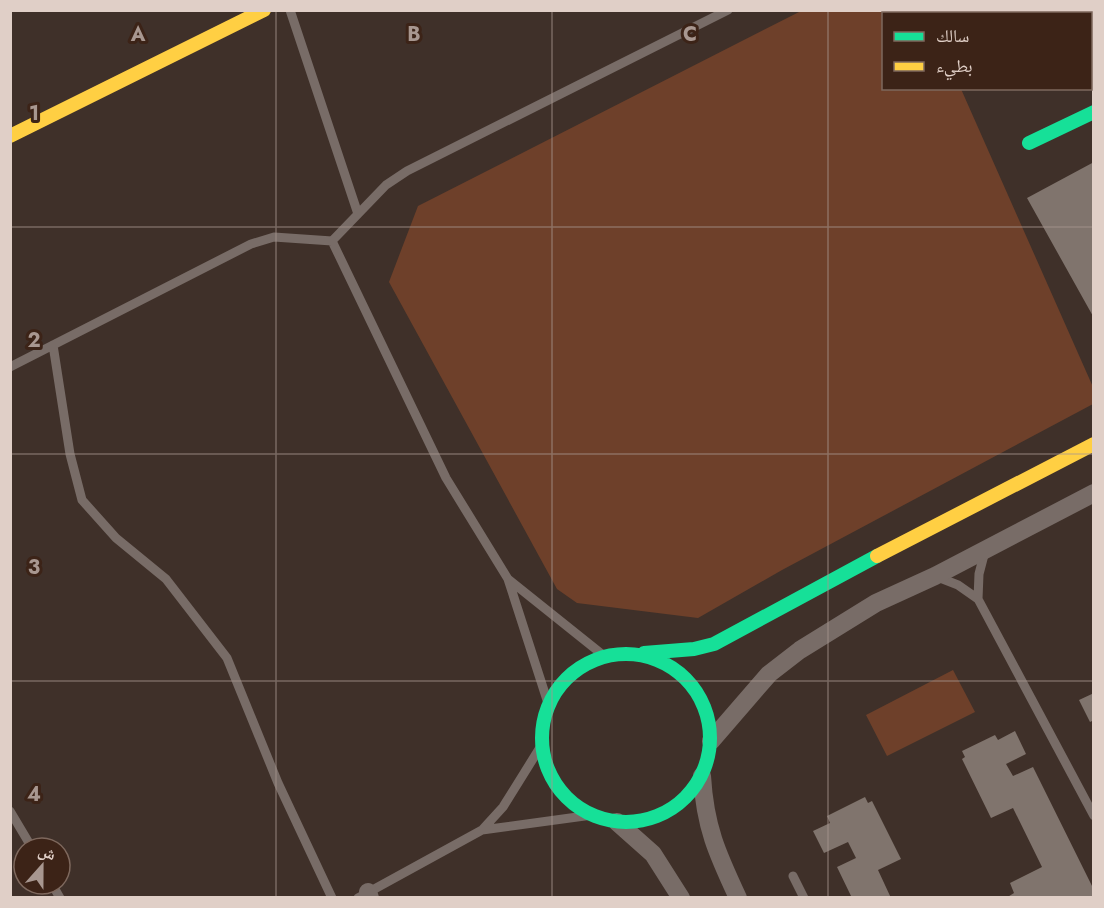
<svg xmlns="http://www.w3.org/2000/svg" width="1104" height="908" font-family="Jost,'Noto Naskh Arabic',sans-serif">
<rect width="100%" height="100%" fill="#3f3029"/>
<!-- green -->
<path fill="#6e402a" d="M803 10 926 11 928 13 884 14V88L961 89 1093 387V404L782 570 698 618 577 603 557 589 389 282 418 206Z
M953 670 975 712 887 756 866 715Z"/>
<!-- building -->
<path fill="#80746d" d="M1094 162V318L1027 198Z
M1094 693V720L1090 722 1079 700Z
M1015 731 1026 754 1006 764 1013 776 1033 767 1094 890V898H1006L1014 893 1010 883 1042 867 1013 808 991 818 962 759 965 757 962 751 995 735 998 740Z
M865 797 868 803 872 801 901 859 878 870 891 898H852L837 867 856 858 848 842 824 853 813 831 830 823 827 816Z"/>
<g fill="none" stroke-linecap="round" stroke-linejoin="round">
<!-- lane -->
<path stroke="#786c67" stroke-width="9" d="M290 10 358 214
M332 241 446 478 508 579 548 703
M332 241 386 185 407 171 728 10
M53 345 70 454 82 500 116 538 166 579 227 658 278 783 332 898
M10 367 251 244 274 237 332 241
M935 576 958 585 978 599 1094 816
M508 579 603 655
M978 599 979 574 985 551
M10 811 32 848
M482 830 592 815
M793 876 804 898
M52 884 60 898
M358 898 482 830 503 807 541 746"/>
<!-- street -->
<path stroke="#786c67" stroke-width="18" d="M711 741 769 674 800 650 876 603 935 576 1094 493
M702 776C705 827 717 853 738 898
M617 822 653 854 681 898
M368 892 370 898"/>
<!-- fast -->
<path stroke="#16e098" stroke-width="14" d="M1029 143 1094 112
M644 653 694 649 714 644 877 556
M542 738a84 84 0 1 1 168 0a84 84 0 1 1-168 0Z"/>
<!-- slow -->
<path stroke="#ffcf43" stroke-width="14" d="M10 136 264 10
M877 556 1094 444"/>
</g>
<!-- grid -->
<path fill="none" stroke="#a89790" stroke-width="1.5" stroke-opacity="0.55" d="M276 10V898M552 10V898M828 10V898M10 227H1094M10 454H1094M10 681H1094"/>
<g font-size="20" text-anchor="middle" font-weight="bold" fill="#a89790" stroke="#3c2317" stroke-width="6" stroke-linejoin="round" paint-order="stroke">
<text x="138" y="41">A</text>
<text x="414" y="41">B</text>
<text x="690" y="41">C</text>
<text x="34" y="120">1</text>
<text x="34" y="347">2</text>
<text x="34" y="574">3</text>
<text x="34" y="801">4</text>
</g>
<!-- border -->
<rect width="1104" height="908" fill="none" stroke="#e0cfc7" stroke-width="24"/>
<!-- legend -->
<rect x="882" y="12" width="210" height="78" fill="#3c2317" stroke="#7e685d" stroke-width="1.5"/>
<rect x="894" y="32" width="30" height="9" fill="#16e098" stroke="#7e685d" stroke-width="1.5"/>
<text x="936" y="42" font-size="18" fill="#e0cfc7">سالك</text>
<rect x="894" y="62" width="30" height="9" fill="#ffcf43" stroke="#7e685d" stroke-width="1.5"/>
<text x="936" y="72" font-size="18" fill="#e0cfc7">بطيء</text>
<!-- north arrow -->
<g transform="translate(42 866) rotate(21)"><circle r="28" fill="#3c2317" stroke="#7e685d" stroke-width="1.5"/>
<path d="M0-4.5L10 22L0 15L-10 22Z" fill="#a89790"/>
<text y="-9" font-size="16" font-weight="bold" text-anchor="middle" fill="#e0cfc7">ش</text>
</g>
</svg>
